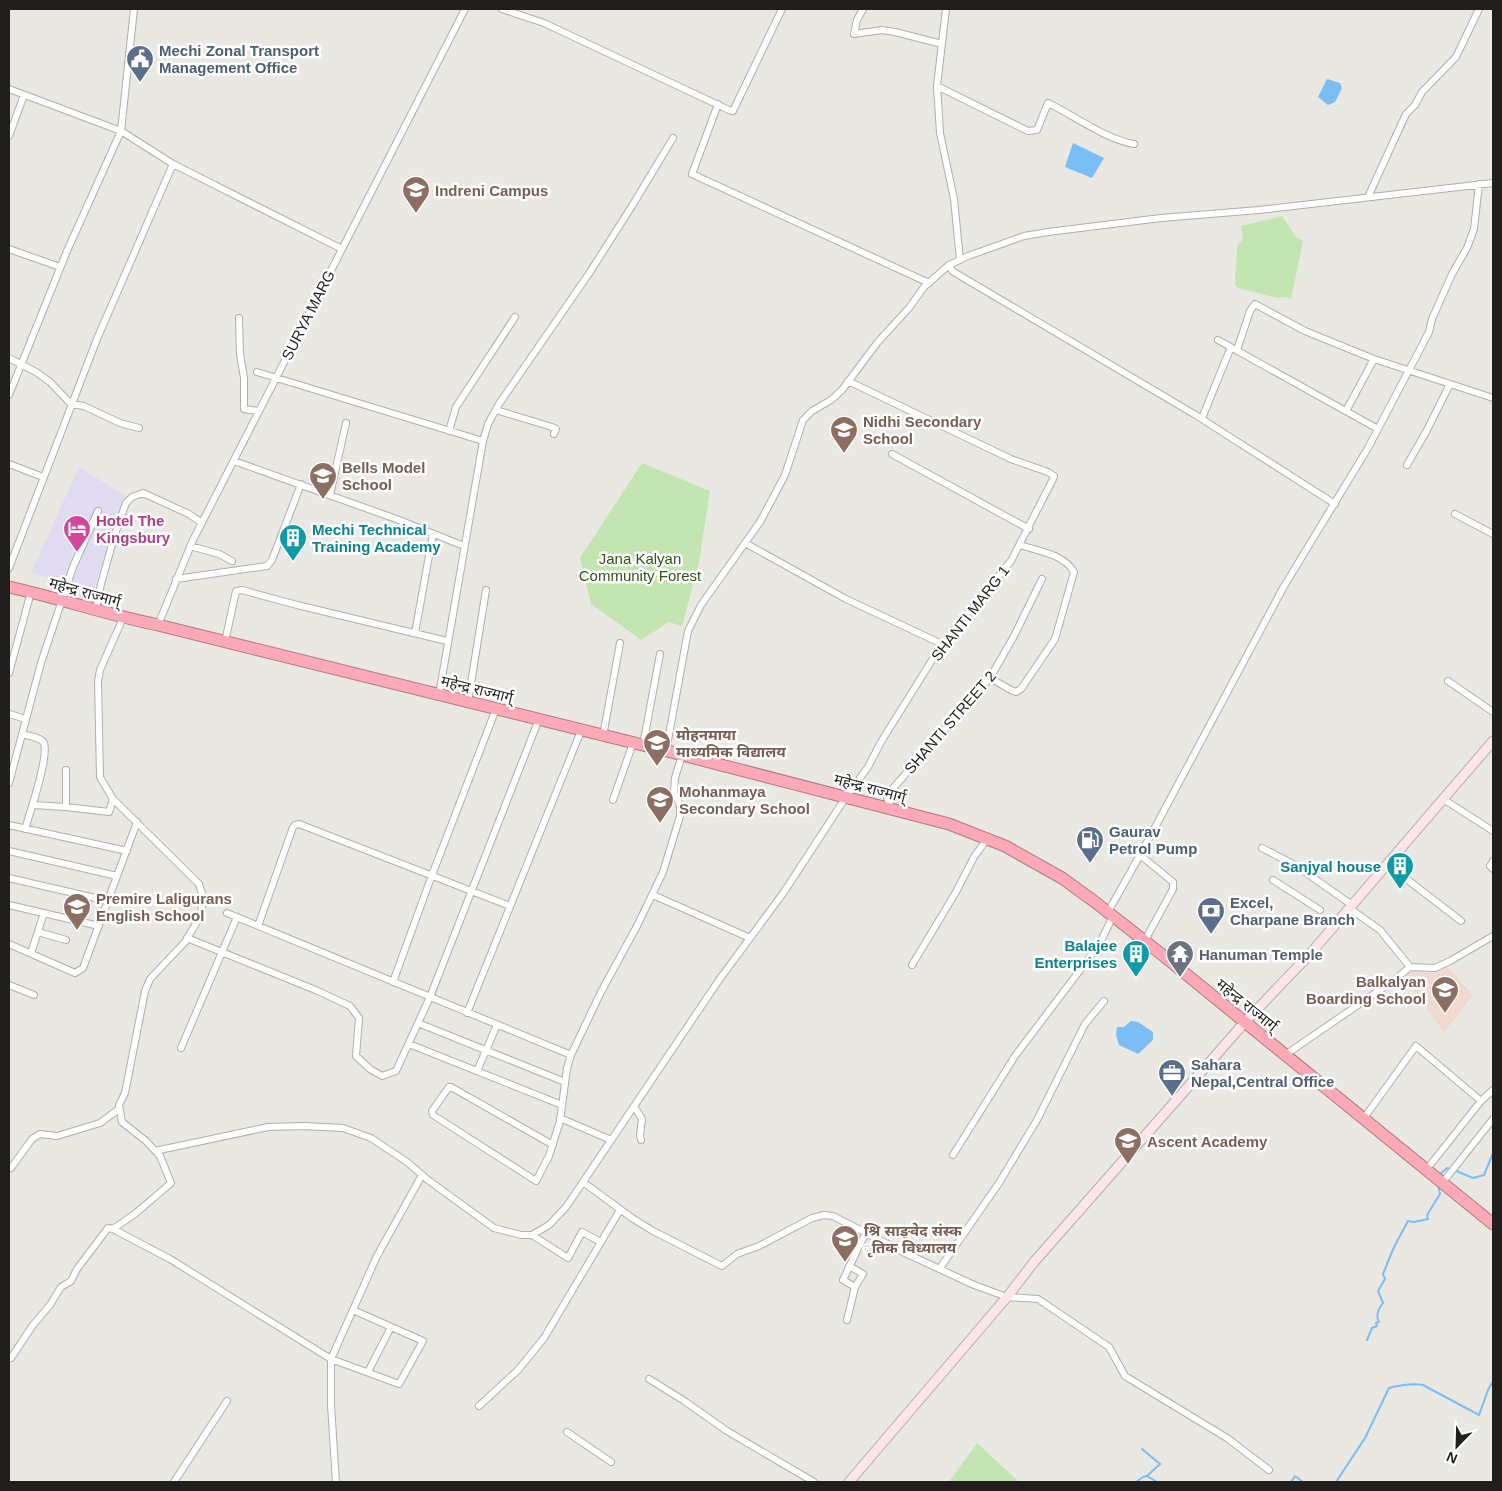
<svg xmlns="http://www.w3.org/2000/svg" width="1502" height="1491" font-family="Helvetica,'Noto Sans Devanagari',sans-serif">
<rect width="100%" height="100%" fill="#e9e8e3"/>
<!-- commercial -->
<path fill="#e0dbf0" d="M79 467 125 496 93 591 31 573Z"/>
<!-- education -->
<path fill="#f1d8d0" d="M1447 967 1473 995 1444 1032 1403 977 1414 971 1432 973Z"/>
<!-- green -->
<path fill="#c2e5b1" d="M1282 216 1296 237 1303 241 1291 299 1283 297 1278 298 1238 288 1235 284 1237 246 1243 239 1241 226Z
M642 463 710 491 699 562 682 626 669 622 641 640 591 604 580 558Z
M977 1443 1019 1482H949Z"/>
<!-- water -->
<path fill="#7bbef4" d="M1327 79 1340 83 1342 88 1335 102 1328 105 1318 97Z
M1073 143 1104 158 1092 178 1065 167Z
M1131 1021 1138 1022 1153 1032V1040L1138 1054 1119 1045 1116 1035 1117 1027H1124Z"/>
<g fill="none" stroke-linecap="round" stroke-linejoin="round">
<!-- stream -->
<path stroke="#7bbef4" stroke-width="2" d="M1454 1170 1473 1178 1484 1175 1493 1153
M1440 1174 1447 1168 1450 1169
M1367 1340 1372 1328 1377 1326 1376 1323 1379 1322C1375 1315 1379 1308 1383 1303L1378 1291 1385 1279 1383 1274 1394 1247 1408 1221 1414 1222 1428 1219 1427 1215 1440 1194 1438 1185
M1142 1449 1160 1464 1147 1476
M1136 1482 1143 1477 1147 1476 1157 1482
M1291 1482 1295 1476 1303 1482
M1336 1482 1365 1438 1389 1388C1401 1385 1411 1383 1423 1385L1479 1415 1488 1390 1493 1381"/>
<defs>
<path id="street" d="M502 9 544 23 729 110 733 111 782 9
M863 9 857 20 854 34 882 30 895 32 942 44
M946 9 937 86 940 133 954 199 960 260
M937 86 1028 131 1037 130 1048 103C1075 116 1105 139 1134 144
M9 89 121 131 173 164 342 249
M718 104 692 174 929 283
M9 136 24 95
M1368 197 1406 114 1415 105 1422 92 1456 57 1479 9
M9 249 60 267
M949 265 952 271 1194 414 1335 504
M239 318 240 354 244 378V409L259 411
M1218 340 1378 429
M1237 350 1250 311 1255 304 1305 331 1374 359 1493 398
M9 358 36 372 50 382 71 404 84 406 120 423 139 428
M257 372 483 441
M848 381 1011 459 1048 472 1054 476 1053 479 1011 561 942 644 881 742 868 767 846 797 784 892 719 980 583 1182 632 1218 653 1231 722 1266 737 1254 759 1246 812 1218 824 1215 833 1216 903 1252 974 1285 1007 1297 1038 1299 1109 1347 1125 1376 1227 1438 1269 1470
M9 395 67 251 121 131 134 9
M496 410 552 427 556 429 554 434
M1346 411 1374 359
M1202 418 1231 347
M449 431 456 407 515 317
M892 454 1029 529
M234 461 399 520 464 546
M9 464 43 477
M1407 465 1426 432 1450 384
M330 495 346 423
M1455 514 1493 534
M745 543 846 599 942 644
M190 546 219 554 232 561
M9 568 97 339 173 164
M176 579 267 566 272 560 301 484
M96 609 101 584 115 534 126 503 132 497 143 493 189 514 202 523
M158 625 193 540 465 9
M415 633 433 534
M225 642 236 591 242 590 297 605 447 641
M9 673 31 592
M990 678 1011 690 1016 692 1021 689 1055 639 1074 572C1064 554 1038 551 1020 545
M1448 681 1493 712
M439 695 483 441 488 424 499 404 590 272 632 206 673 138
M468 702 486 590
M9 714 26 719
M22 734C28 736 41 737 44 743 49 758 30 812 25 829
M603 736 620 643
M643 745 660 654
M666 751 688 631 701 605 760 522 785 475 803 420 812 411 831 400 842 390 877 343 909 308 924 287 949 265 968 256 1024 236 1048 232 1161 218 1259 210 1493 183
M66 770V807L109 812 113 799
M9 783 41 663 73 567 98 511
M1443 799 1493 831
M613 800 633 743
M33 805 66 807
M892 810 887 798 888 794 990 678 1014 636 1042 579
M9 825 127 851
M1262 848 1295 865 1352 905
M9 851 117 876
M1140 855 1173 882V889L1144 942
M1493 861 1490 866 1493 869
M1387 864 1461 921
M9 878 108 901
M1273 880 1320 910
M653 895 750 938
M9 905 99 926
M1349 908 1380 930 1410 967
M1108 912 1144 848 1283 588 1368 448 1429 332 1432 319 1452 274 1467 248 1474 229 1479 184
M227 913 571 1055
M258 926 293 827 295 825 299 824 510 906
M38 932 66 940
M187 938 318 991 350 1006 359 1018 356 1056 370 1069 382 1076 396 1071 430 997 539 719
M9 944 75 973 83 968 137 822
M31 953 44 913
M912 965 956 892 974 857 987 839
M393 982 432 875 496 709
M9 985 34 995
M467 1013 581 731
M418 1023 565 1082
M409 1044 562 1105
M181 1048 237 917
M1285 1055 1393 981 1410 967 1435 968 1450 961 1493 936
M477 1071 497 1025
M634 1106 642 1119 640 1135 641 1140
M560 1118 611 1140
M1364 1118 1416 1046 1481 1101
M553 1145 451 1087H449L432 1111 433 1115 536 1181 549 1156 560 1121 567 1068 571 1055 601 992 637 926 663 872 680 816V805L674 792 675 778 682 755
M155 1151 268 1127 303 1126 343 1128 371 1138 407 1162 428 1180 494 1228 521 1235H532L549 1225 566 1207 583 1182
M953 1155 1015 1056 1099 945 1113 916
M11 1168 32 1139 40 1134 57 1136 100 1123 119 1109
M1427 1169 1481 1101 1493 1090
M1443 1182 1493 1119
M113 1229 170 1259 331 1359 399 1384 423 1341 353 1310
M532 1235 568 1258 582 1232 601 1242
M940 1268 999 1183 1037 1120 1085 1024 1104 1001
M855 1287 843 1280 866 1232
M847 1320 855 1287 863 1274 849 1266
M11 1358 33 1325 50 1305 61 1287 71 1281 77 1269 108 1228 113 1229 136 1213 171 1183 160 1156 146 1141 122 1122 119 1105 125 1093 145 991 150 979 185 942 201 915 203 897 199 884 113 799 100 777 98 681 100 670 123 618
M368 1372 391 1327
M649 1379 683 1400 727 1431 814 1482
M479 1406 518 1370 544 1338 620 1210
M567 1432 611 1462
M174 1482 227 1401
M336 1482 331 1405V1359L377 1256 422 1175"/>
<path id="secondary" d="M849 1482 1007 1297 1034 1262 1245 1022 1310 954 1493 741"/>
<path id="highway" d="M9 587C59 598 108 615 158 625L671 752 949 824 1005 846 1062 878 1095 902 1165 957 1493 1224"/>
</defs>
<!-- street casing -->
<use href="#street" stroke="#b0afaa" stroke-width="8"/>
<!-- secondary casing -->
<use href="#secondary" stroke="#b0afaa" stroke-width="11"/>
<!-- highway casing -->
<use href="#highway" stroke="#b07981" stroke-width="13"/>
<!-- street -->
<use href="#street" stroke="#fff" stroke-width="6"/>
<!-- secondary -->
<use href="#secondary" stroke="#fee5e9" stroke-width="9"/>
<!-- highway -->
<use href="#highway" stroke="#fda9b7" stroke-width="11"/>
</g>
<!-- icons -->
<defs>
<symbol id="civic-pin" viewBox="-11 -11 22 30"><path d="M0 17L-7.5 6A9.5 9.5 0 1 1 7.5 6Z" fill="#5c6f8a" stroke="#fff"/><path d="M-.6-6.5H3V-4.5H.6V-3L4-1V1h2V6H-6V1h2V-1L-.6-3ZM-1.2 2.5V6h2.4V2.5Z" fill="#fff"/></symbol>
<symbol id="university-pin" viewBox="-11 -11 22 30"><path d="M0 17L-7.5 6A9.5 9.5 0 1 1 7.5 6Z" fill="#8d6e63" stroke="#fff"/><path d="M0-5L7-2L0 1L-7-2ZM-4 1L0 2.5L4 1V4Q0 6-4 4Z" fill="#fff"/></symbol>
<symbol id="school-pin" viewBox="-11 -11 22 30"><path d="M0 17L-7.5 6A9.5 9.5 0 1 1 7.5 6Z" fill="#8d6e63" stroke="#fff"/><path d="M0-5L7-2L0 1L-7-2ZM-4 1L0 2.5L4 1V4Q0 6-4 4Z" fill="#fff"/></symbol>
<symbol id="hotel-pin" viewBox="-11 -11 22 30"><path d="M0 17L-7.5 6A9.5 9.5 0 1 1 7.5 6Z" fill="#d1479c" stroke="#fff"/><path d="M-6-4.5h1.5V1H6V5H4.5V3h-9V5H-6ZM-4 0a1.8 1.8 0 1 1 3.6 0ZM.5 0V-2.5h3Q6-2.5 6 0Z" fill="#fff"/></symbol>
<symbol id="building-pin" viewBox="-11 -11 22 30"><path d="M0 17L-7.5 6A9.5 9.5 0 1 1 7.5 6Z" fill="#0f9aa8" stroke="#fff"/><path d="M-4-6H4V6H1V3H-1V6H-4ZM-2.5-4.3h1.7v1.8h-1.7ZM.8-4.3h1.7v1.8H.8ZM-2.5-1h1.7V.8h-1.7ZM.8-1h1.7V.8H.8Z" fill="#fff"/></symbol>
<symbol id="fuel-pin" viewBox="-11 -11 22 30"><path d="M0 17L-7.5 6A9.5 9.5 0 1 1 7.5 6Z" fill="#5c6f8a" stroke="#fff"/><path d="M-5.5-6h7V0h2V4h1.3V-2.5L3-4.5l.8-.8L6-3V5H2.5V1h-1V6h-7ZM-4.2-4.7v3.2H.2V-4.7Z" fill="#fff"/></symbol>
<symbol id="bank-pin" viewBox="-11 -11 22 30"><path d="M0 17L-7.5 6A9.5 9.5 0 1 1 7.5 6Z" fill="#5c6f8a" stroke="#fff"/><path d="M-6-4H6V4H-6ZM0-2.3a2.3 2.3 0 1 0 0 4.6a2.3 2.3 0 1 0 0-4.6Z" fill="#fff"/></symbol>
<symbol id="temple-pin" viewBox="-11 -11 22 30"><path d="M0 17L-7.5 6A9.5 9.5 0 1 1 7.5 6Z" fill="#6b7280" stroke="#fff"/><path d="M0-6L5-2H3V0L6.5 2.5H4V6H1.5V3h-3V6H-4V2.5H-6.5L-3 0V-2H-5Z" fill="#fff"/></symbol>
<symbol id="office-pin" viewBox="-11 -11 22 30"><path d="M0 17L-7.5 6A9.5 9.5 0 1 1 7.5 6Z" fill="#5c6f8a" stroke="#fff"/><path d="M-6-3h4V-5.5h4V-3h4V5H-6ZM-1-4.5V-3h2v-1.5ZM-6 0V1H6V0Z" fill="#fff"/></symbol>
</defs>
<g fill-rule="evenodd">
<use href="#civic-pin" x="124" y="43" width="32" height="43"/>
<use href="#university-pin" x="400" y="174" width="32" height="43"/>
<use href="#school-pin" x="828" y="414" width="32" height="43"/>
<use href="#school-pin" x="307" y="460" width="32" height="43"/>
<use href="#hotel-pin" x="61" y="513" width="32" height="43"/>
<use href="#building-pin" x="277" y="522" width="32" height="43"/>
<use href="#school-pin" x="641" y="727" width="32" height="43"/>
<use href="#school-pin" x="644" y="784" width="32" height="43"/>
<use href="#fuel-pin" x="1074" y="824" width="32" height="43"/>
<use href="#building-pin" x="1384" y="850" width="32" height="43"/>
<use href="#school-pin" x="61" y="891" width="32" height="43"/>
<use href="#bank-pin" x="1195" y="895" width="32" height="43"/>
<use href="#building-pin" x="1120" y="938" width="32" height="43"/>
<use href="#temple-pin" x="1164" y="938" width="32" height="43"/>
<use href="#school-pin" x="1429" y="974" width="32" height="43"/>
<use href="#office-pin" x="1156" y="1057" width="32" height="43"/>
<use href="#school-pin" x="1112" y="1125" width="32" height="43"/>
<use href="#school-pin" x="829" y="1223" width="32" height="43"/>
</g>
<g text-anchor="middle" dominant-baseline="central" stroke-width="5" stroke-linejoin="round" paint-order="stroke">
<!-- service labels -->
<g font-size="15" font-weight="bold" fill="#4e5e75" stroke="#fff" text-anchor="start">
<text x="159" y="50">Mechi Zonal Transport<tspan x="159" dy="17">Management Office</tspan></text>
<text x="1109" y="831">Gaurav<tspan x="1109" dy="17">Petrol Pump</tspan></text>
<text x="1230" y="902">Excel,<tspan x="1230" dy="17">Charpane Branch</tspan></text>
<text x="1191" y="1064">Sahara<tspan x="1191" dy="17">Nepal,Central Office</tspan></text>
</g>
<!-- education labels -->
<g font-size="15" font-weight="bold" fill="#785e54" stroke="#fff" text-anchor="start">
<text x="435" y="190">Indreni Campus</text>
<text x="863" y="421">Nidhi Secondary<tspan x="863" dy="17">School</tspan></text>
<text x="342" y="467">Bells Model<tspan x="342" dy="17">School</tspan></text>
<text x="676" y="734">मोहनमाया<tspan x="676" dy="17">माध्यमिक विद्यालय</tspan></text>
<text x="679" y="791">Mohanmaya<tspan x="679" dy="17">Secondary School</tspan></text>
<text x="96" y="898">Premire Laligurans<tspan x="96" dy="17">English School</tspan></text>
<text x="1426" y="981" text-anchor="end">Balkalyan<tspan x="1426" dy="17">Boarding School</tspan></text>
<text x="1147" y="1141">Ascent Academy</text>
<text x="864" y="1230">श्रि साङ्वेद संस्क<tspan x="864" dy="17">ृतिक विध्यालय</tspan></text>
</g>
<!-- street labels -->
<g font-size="15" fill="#201f1d" stroke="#fff">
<text transform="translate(308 315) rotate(-63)">SURYA MARG</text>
<text transform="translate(85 592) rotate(16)">महेन्द्र राज्मार्ग्</text>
<text transform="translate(970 613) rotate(-52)">SHANTI MARG 1</text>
<text transform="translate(477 689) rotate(14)">महेन्द्र राज्मार्ग्</text>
<text transform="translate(950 722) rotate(-49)">SHANTI STREET 2</text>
<text transform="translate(870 788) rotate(15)">महेन्द्र राज्मार्ग्</text>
<text transform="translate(1247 1005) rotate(39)">महेन्द्र राज्मार्ग्</text>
</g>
<!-- hotel labels -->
<g font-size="15" font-weight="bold" fill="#b23c85" stroke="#fff" text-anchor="start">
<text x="96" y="520">Hotel The<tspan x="96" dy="17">Kingsbury</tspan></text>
</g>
<!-- culture labels -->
<g font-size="15" font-weight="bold" fill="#0d838f" stroke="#fff" text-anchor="end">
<text x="312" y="529" text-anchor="start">Mechi Technical<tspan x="312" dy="17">Training Academy</tspan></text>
<text x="1381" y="866">Sanjyal house</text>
<text x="1117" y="945">Balajee<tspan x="1117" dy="17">Enterprises</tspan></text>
</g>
<!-- park labels -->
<g font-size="15" fill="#2d5611" stroke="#fff">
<text x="640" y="558">Jana Kalyan<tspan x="640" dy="17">Community Forest</tspan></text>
</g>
<!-- worship labels -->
<g font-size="15" font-weight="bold" fill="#5b616d" stroke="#fff" text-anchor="start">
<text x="1199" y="954">Hanuman Temple</text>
</g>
</g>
<!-- border -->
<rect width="1502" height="1491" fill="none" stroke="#201f1d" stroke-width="20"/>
<!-- north arrow -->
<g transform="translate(1457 1446) rotate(203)" stroke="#ffffff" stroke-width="4" paint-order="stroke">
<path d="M0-4L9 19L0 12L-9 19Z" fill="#201f1d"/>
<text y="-8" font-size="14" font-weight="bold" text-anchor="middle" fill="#201f1d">N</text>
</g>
</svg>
